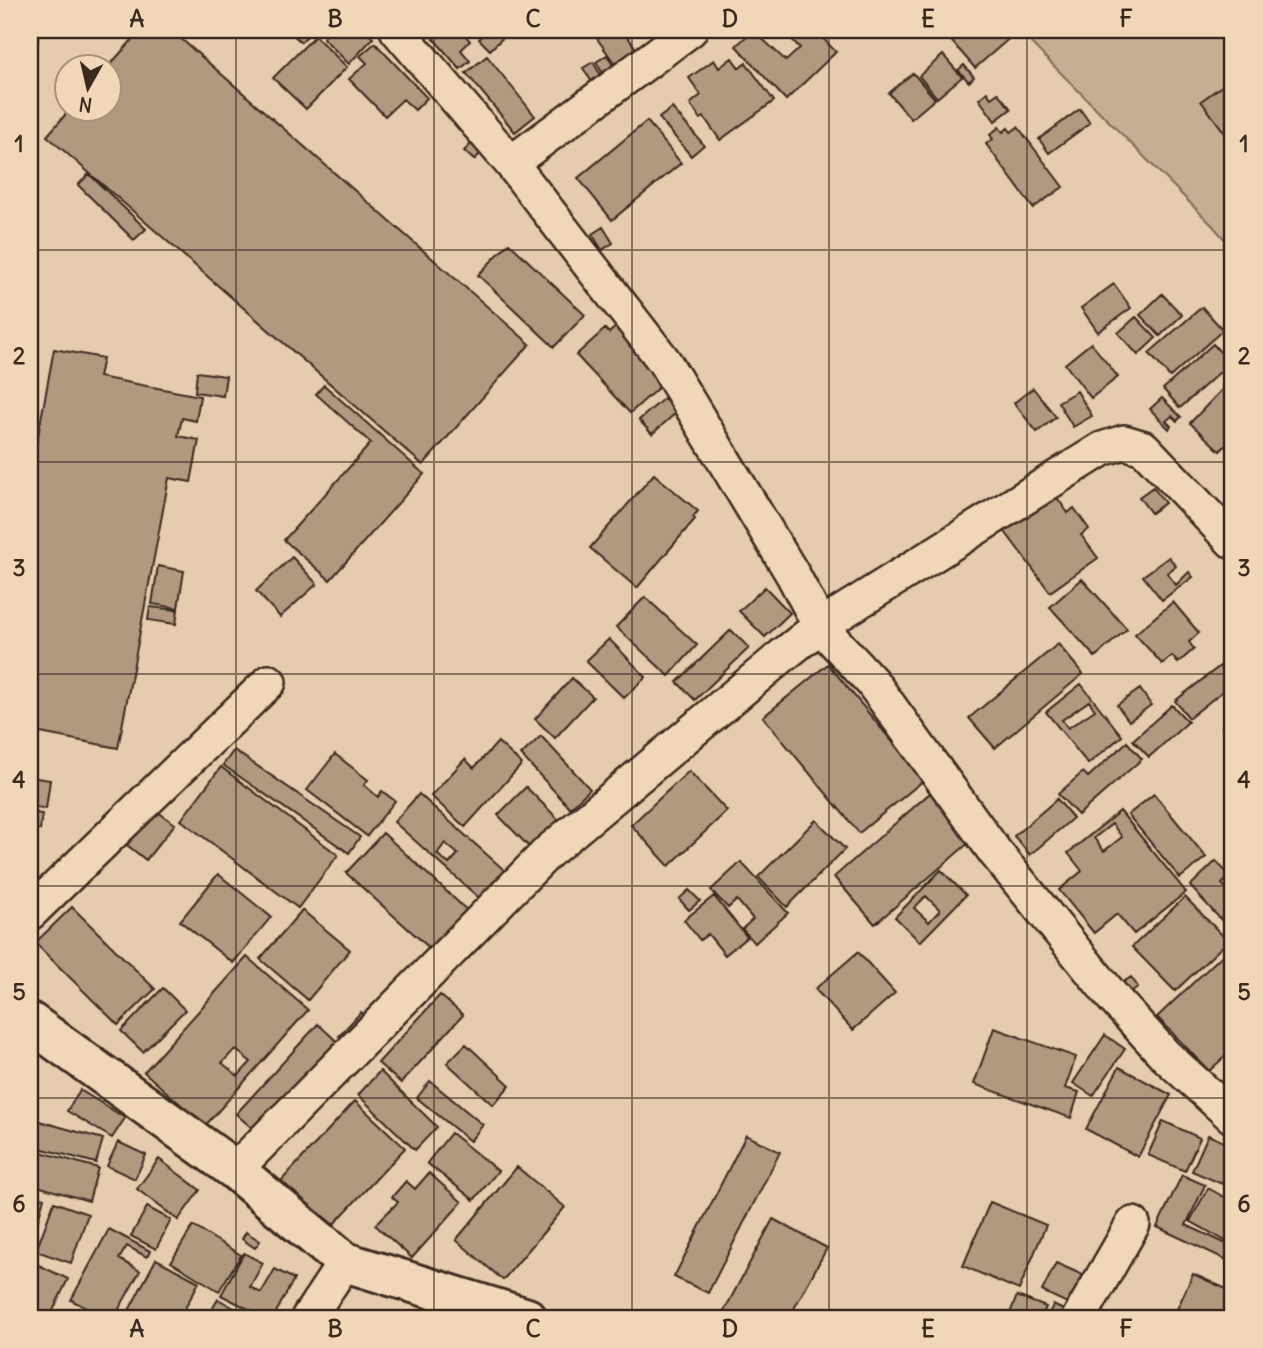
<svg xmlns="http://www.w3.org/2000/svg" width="1263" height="1348" font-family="Delius,sans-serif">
<rect width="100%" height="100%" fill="#e5ccae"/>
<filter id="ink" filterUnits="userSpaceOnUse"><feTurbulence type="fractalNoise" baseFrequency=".0143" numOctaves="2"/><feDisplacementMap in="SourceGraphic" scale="14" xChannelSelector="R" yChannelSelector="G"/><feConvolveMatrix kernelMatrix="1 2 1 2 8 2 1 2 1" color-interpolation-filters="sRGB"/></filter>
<g filter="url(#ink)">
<!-- green -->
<path fill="#c5ae93" stroke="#806c58" stroke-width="2" d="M1018 30H1233V249L1213 226Z"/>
<!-- building -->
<path fill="#b19980" stroke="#3b2a1e" stroke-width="2" fill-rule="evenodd" d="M141 30H171L530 344 423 465 47 136 71 108H108V67Z
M288 30H313L301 42Z
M331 30H364L373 38 349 64 323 38Z
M426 30H461L470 41 461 50 470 61 460 69Z
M489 30 498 31 511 30 490 50 479 39Z
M591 30H623L639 53 618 68Z
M753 30 786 61 800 48 783 30H815L836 52 786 100 736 46Z
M954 30H1007L1012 36 975 68 947 36Z
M315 36 347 67 306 109 273 78Z
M30 38 38 39 30 89Z
M375 43 427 98 415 110 403 99 385 116 349 79 367 63 360 56Z
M607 55 618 74 607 80 596 62Z
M943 55 962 77 937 98 919 76Z
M487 56 535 116 515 132 466 73Z
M732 58 739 68 746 63 774 101 720 140 704 117 701 119 690 104 701 95 689 78 714 60 719 68Z
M593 62 605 82 595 87 583 68Z
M964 65 974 77 969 82 958 70Z
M913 73 935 99 911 119 889 93Z
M1233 78V127L1225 133 1201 101Z
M987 92 991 98 998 93 1011 109 995 121 979 99Z
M672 108 704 145 691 156 659 118Z
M1080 109 1090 123 1049 153 1039 139Z
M647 121 681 163 612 220 578 178Z
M999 127 1003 132 1008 128 1011 132 1018 127 1063 187 1033 208 986 144 993 139 990 135Z
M477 138 487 147 474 160 464 151Z
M89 174 146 229 134 240 78 185Z
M603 227 613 243 602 250 592 234Z
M509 243 585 315 554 347 478 275Z
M1114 284 1131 308 1098 332 1081 308Z
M1162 294 1182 315 1160 336 1140 315Z
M1202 307 1223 330 1170 377 1149 353Z
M1136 317 1156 338 1138 355 1118 333Z
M618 325 668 379 630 413 576 355 605 329 609 333Z
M1091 343 1118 377 1091 398 1065 364Z
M1213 344 1230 363 1180 408 1163 389Z
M54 349 103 358 99 377 200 396 196 421 182 418 178 436 199 440 191 482 169 478 118 748 30 731V479Z
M197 372 226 376 223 396 195 392Z
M1232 379 1233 438 1220 451 1190 423Z
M324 385 424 474 330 580 284 540 371 443 316 394Z
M1033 388 1056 417 1037 432 1014 403Z
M1077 391 1092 416 1073 427 1058 402Z
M664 398 678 411 652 434 639 420Z
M1162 398 1181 417 1177 421 1172 416 1166 421 1171 426 1169 429 1150 409Z
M654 474 698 511 693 517 695 519 637 588 590 548Z
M1153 487 1165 503 1151 513 1139 497Z
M1053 492 1068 513 1074 508 1089 529 1081 535 1098 558 1050 592 1003 529Z
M292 557 317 584 280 617 256 591Z
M1169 557 1176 566 1167 573 1176 585 1189 572 1193 577 1162 600 1143 576Z
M158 566 184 571 178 608 152 604Z
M1082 579 1127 629 1095 657 1050 607Z
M765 587 790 613 765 637 739 611Z
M645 597 697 645 669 676 616 627Z
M1173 602 1199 633 1189 642 1194 649 1178 663 1172 656 1162 664 1135 634Z
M150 607 178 610 176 624 148 620Z
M731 630 749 648 695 700 677 682Z
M609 639 646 677 624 698 586 661Z
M1058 644 1083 674 995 748 969 718Z
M828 664 924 780 859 833 763 717Z
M1220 666 1233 683 1189 718 1175 701Z
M572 678 593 697 555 738 535 719Z
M1081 684 1122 736 1088 764 1046 712ZM1089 701 1095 710 1068 728 1062 720Z
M1140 689 1151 705 1129 721 1117 705Z
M1172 705 1188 722 1149 757 1133 740Z
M1233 719V743L1222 727Z
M541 736 590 789 570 808 521 755Z
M498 742 522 764 465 827 431 796 465 759 474 768Z
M1127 742 1142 759 1078 815 1058 794 1083 772 1088 777Z
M234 750 360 837 349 853 223 765Z
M335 754 368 780 364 785 378 797 382 791 395 801 367 836 307 790Z
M221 767 338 855 298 908 181 820Z
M689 771 727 811 669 866 631 825Z
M30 777 50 780 46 809 30 806Z
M526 787 564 825 535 853 498 815Z
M930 793 972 840 875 924 834 877Z
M419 794 512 877 487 905 394 822ZM445 843 458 854 449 864 437 854Z
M1154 794 1206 857 1180 878 1128 815Z
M1057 799 1073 818 1030 855 1014 836Z
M155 810 175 824 146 860 127 845Z
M1120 811 1186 892 1134 934 1117 914 1094 933 1059 890 1082 871 1068 853ZM1112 824 1122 837 1104 851 1094 838Z
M30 812 42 814 40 830 30 828Z
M816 820 845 849 787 907 758 877Z
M383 833 470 913 434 952 346 873Z
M1216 861 1230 876 1222 884 1233 895V933L1190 886Z
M741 862 788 913 755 943 742 929 753 919 737 900 728 908 711 890Z
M941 870 966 895 920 942 895 917ZM926 896 940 910 929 922 914 908Z
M218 874 271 917 233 963 180 921Z
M689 890 700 901 689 910 679 899Z
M714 896 747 937 725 955 708 934 700 940 684 920Z
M1185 897 1228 941 1175 991 1132 947Z
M72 907 155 989 118 1025 35 943Z
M302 910 350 950 308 1000 260 959Z
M1233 945V1049L1209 1071 1157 1017Z
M858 952 895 993 853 1030 815 989Z
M247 957 308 1010 205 1126 144 1072ZM235 1049 251 1062 238 1076 222 1063Z
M1131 977 1138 987 1124 996 1117 986Z
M163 988 185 1010 143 1052 121 1031Z
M440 995 463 1015 401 1083 378 1063Z
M361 1012 374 1024 351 1047 339 1036Z
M318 1024 343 1047 262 1137 236 1114Z
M994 1028 1076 1057 1065 1088 1079 1092 1071 1118 974 1084Z
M1105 1035 1125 1049 1093 1096 1073 1083Z
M466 1044 510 1085 493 1105 447 1063Z
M1119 1067 1171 1095 1138 1157 1086 1129Z
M380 1071 437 1127 415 1150 358 1095Z
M430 1081 483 1125 470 1141 417 1098Z
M80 1090 125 1118 112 1138 67 1111Z
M355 1101 405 1148 331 1227 281 1181Z
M39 1121 103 1139 96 1163 32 1146Z
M1163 1121 1200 1138 1185 1171 1148 1155Z
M451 1133 498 1171 474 1200 427 1163Z
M746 1135 780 1152 708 1293 674 1277Z
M1208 1135 1233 1146V1159L1222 1184 1192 1171Z
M118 1142 146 1155 135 1179 107 1166Z
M30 1149 98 1168 89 1201 30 1184Z
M159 1159 200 1190 178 1220 137 1189Z
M517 1167 565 1207 503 1280 456 1240Z
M429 1173 462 1202 412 1258 375 1225 398 1202 392 1197 406 1181 415 1189Z
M1182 1175 1205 1185 1186 1225 1233 1247V1263L1157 1227Z
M1208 1188 1233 1202V1245L1190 1221Z
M30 1194 44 1198 32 1242H30Z
M54 1202 88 1214 71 1263 36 1251Z
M990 1202 1046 1225 1019 1290 963 1266Z
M147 1207 171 1220 156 1249 131 1236Z
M773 1219 827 1248 789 1318H727L722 1315Z
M193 1226 241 1255 219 1291 171 1262Z
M109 1229 150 1251 147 1257 127 1246 119 1259 140 1271 114 1318H106L71 1300Z
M246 1232 260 1241 255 1248 242 1239Z
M244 1253 263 1263 250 1287 261 1293 275 1269 294 1279 273 1318H266L221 1295Z
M156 1259 199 1282 180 1318H125Z
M30 1261 68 1279 50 1317 30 1308Z
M1056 1263 1083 1275 1069 1304 1042 1291Z
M1193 1274 1233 1292V1299L1225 1318H1173Z
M1017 1296 1046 1307 1041 1318H1008Z
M218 1299 252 1318H207Z
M1053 1305 1070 1313 1068 1318H1047Z"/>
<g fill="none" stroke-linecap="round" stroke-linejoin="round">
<defs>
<path id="minor" d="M397 30 511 163 664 361 793 575 820 626 872 682 995 852 1115 1000 1166 1056 1233 1117
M511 163 690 30
M30 913 269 682
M235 1170 548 852 782 656 820 626 1102 449 1124 442 1144 448 1233 542
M308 1318 345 1262
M1079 1318 1133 1224"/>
<path id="tertiary" d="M30 1022 235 1170 345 1262 527 1318"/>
</defs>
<!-- minor casing -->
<use href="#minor" stroke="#3b2a1e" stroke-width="38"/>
<!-- tertiary casing -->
<use href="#tertiary" stroke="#3b2a1e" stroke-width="44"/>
<!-- minor -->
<use href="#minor" stroke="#f0d7b7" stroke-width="33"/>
<!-- tertiary -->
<use href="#tertiary" stroke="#f0d7b7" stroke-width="38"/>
</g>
</g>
<!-- grid -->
<path fill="none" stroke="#3b2a1e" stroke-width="2" stroke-opacity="0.55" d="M236 30V1318M434 30V1318M632 30V1318M829 30V1318M1027 30V1318M30 250H1233M30 462H1233M30 674H1233M30 886H1233M30 1098H1233"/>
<!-- margin -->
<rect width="1263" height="1348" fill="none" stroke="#f0d7b7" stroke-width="77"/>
<!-- north arrow -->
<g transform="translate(88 88) rotate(188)"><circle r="33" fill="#f0d7b7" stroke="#a8927a" stroke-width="2"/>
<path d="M0-5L12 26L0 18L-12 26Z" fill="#3b2a1e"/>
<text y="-10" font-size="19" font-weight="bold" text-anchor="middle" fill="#3b2a1e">N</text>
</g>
<rect x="38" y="38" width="1186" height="1272" fill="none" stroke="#3b2a1e" stroke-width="2.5"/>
<g font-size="23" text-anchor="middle" font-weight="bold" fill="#3b2a1e">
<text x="137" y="27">A</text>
<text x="335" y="27">B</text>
<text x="533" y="27">C</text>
<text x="730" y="27">D</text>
<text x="928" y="27">E</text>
<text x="1126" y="27">F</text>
<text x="19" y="152">1</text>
<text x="1244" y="152">1</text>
<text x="19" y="364">2</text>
<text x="1244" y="364">2</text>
<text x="19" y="576">3</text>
<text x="1244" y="576">3</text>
<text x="19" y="788">4</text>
<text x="1244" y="788">4</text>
<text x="19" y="1000">5</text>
<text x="1244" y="1000">5</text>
<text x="19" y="1212">6</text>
<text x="1244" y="1212">6</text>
<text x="137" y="1337">A</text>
<text x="335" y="1337">B</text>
<text x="533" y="1337">C</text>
<text x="730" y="1337">D</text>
<text x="928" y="1337">E</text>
<text x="1126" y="1337">F</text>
</g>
</svg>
